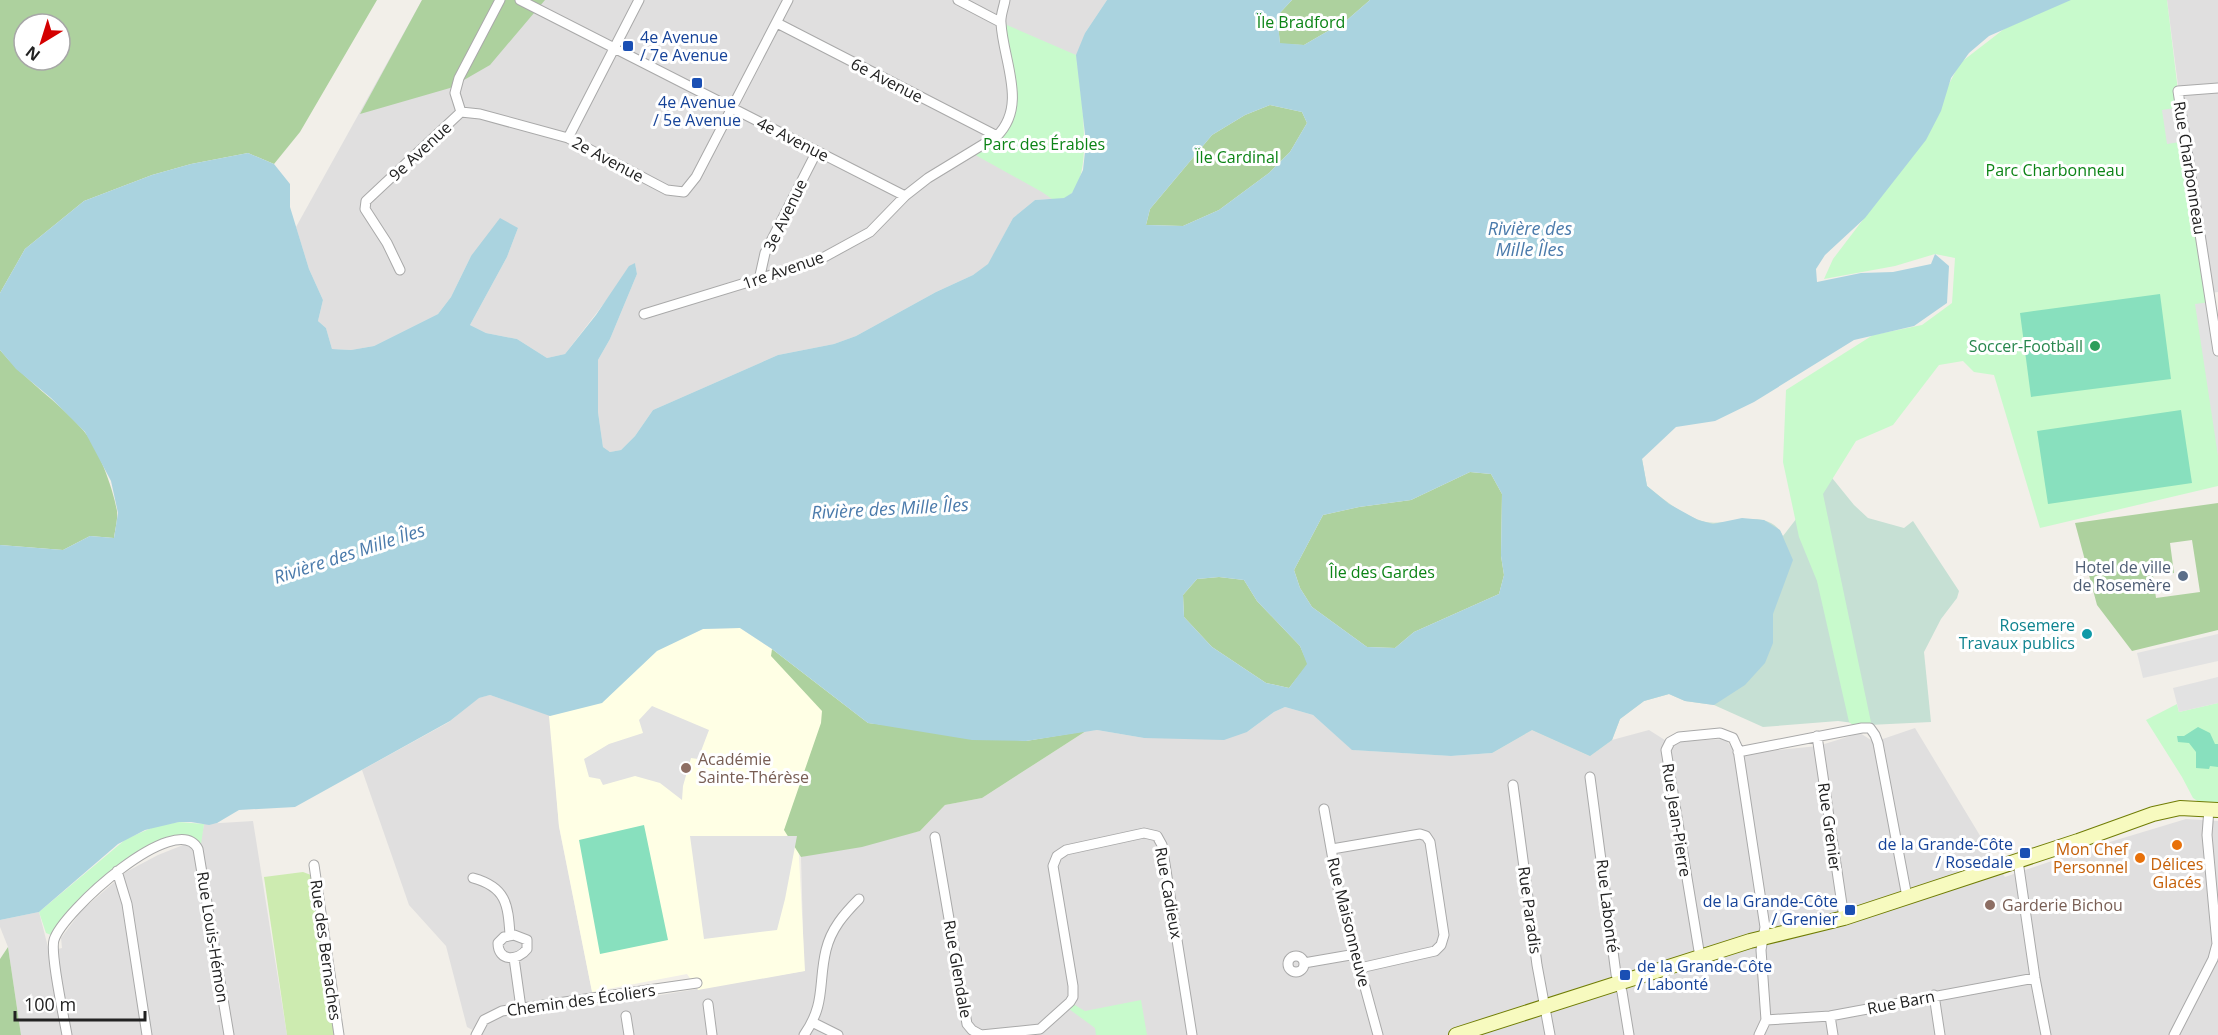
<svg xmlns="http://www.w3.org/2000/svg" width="2218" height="1035" font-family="'Open Sans',sans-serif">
<rect width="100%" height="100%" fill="#f2efe9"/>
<!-- residential -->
<path fill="#e0dfdf" d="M422 0H1107L1085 33 1064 198 1035 200 1013 218 988 265 973 275 936 292 856 336 834 344 778 355 653 410 635 436 621 450 610 452 603 447 598 412V360L610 339 637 274 635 263 565 354 547 358 517 339 486 333 470 325 507 257 518 228 471 256 451 297 438 314 374 346 351 350 332 349 326 328 318 321 323 300 309 269 296 227Z
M2167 0H2218V292L2205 294Z
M490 695 550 715 559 827 595 1006 804 971 801 857 920 831 945 805 982 798 1086 731 1097 730 1144 738 1247 732 1274 712 1285 707 1313 715 1353 750 1451 756 1492 753 1532 730 1590 756 1612 740 1649 730 1668 742 1725 739 1737 754 1818 746 1860 733 1874 742 1915 728 2005 877 2090 848 2186 819 2218 821V1035H482L467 1027 446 946 409 905 362 770 449 722 478 698Z
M253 821 287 1035H21L8 947 0 927V920L39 912 49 951 62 948 61 938 82 910 126 872 158 855 183 845 200 844 204 824Z"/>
<!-- education -->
<path fill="#ffffe5" d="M740 628 772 649 845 703 797 820 805 971 698 990 687 974 592 992 559 826 549 716 601 701 657 649 703 629Z"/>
<!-- grass -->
<path fill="#cdebb0" d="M303 872 311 875 334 1035H287L264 877Z"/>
<!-- forest -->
<path fill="#add19e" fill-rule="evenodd" d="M0 0H377L300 132 274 164 248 153 191 164 152 175 84 201 25 249 0 293ZM24 24H60V60H24Z
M422 0H545L490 65 450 88 360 114Z
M1292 0H1370L1347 20 1304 45 1280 44 1277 16Z
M1270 105 1302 112 1307 123 1290 152 1269 173 1219 210 1183 226 1146 225 1150 209 1212 135 1245 115Z
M0 350C24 380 58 401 83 430 98 447 113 488 117 511 118 519 115 530 114 538L90 536 63 550 0 545Z
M1470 472 1491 474 1502 494 1501 556 1504 575 1499 594 1414 632 1395 648 1367 647 1312 607 1300 588 1294 570 1323 515 1359 507 1411 500Z
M2218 503V630L2132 651 2097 605 2075 523ZM2192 540 2200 592 2156 598 2153 576 2174 573 2170 543Z
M1219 577 1244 580 1257 601 1300 646 1308 664 1289 688 1266 683 1212 647 1184 617 1183 595 1197 579Z
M772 649 868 723 1026 741 1086 731 982 798 945 805 920 831 862 847 801 857 784 830 821 723 822 711 771 656Z
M8 947 21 1035H0V959Z"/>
<!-- wetland -->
<path fill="#c6e0d4" d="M1642 459 1647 486C1663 499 1682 515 1702 521 1726 529 1768 504 1783 536L1810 501 1824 468 1854 505 1868 518 1904 528 1913 521 1959 591 1957 598 1941 619 1924 652 1931 722 1869 725 1838 721 1763 727 1714 705 1685 701 1669 694 1644 701 1620 719 1612 740 1590 756 1532 730 1492 753Z"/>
<!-- park -->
<path fill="#c8facc" d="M2067 0H2167L2178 91 2218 360V486L2040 528 1994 375 1974 372 1963 361 1939 365 1893 425 1856 441 1823 494 1872 727 1854 726 1849 722 1817 581 1799 537 1783 462 1786 390 1873 335 1922 325 1952 303 1955 258 1935 254 1895 266 1824 279 1833 259 1910 158 1960 63 2004 29Z
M1000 22 1076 55C1079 83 1098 184 1065 198 1061 199 1056 199 1052 199L1042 192 970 152 997 136 1012 112Z
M2218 703V804L2199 802 2193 798 2182 777 2146 720 2177 704 2179 712Z
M179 822 204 824 201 844C190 831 177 835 163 840 118 857 79 895 51 935L46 933 39 912 126 839 156 826Z
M1141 1000 1147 1035H1096L1095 1028 1069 1009 1073 1004 1085 1011Z"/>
<!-- pitch -->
<path fill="#88e0be" d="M2160 294 2171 379 2031 397 2020 313Z
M2181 410 2192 483 2048 504 2037 431Z
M2198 727 2210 733 2215 744H2218V767L2210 766 2209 769 2196 768V752L2189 743 2178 742 2177 736H2184Z
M644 825 668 940 600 954 579 840Z"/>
<!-- parking -->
<path fill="#e2e2e2" d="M2180 107 2186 141 2167 144 2162 110Z
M2210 302 2218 359V456L2195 304Z
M2218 634V661L2143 678 2137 653Z
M2218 677V703L2179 712 2173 688Z
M652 706 709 730 698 759 691 758 683 786 682 800 660 783 635 776 603 785 600 779 589 777 584 759 609 744 643 733 639 720Z
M690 836H797L785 899 777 930 704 939Z"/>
<!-- water -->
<path fill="#aad3df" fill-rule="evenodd" d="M1107 0H1292L1277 16 1280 43 1304 45 1347 20 1370 0H2071L1989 36 1969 53 1951 78 1941 111 1926 140 1865 218 1825 255 1816 269 1817 282 1861 273 1893 272 1931 264 1935 254 1949 266 1947 303 1914 326 1854 340 1754 402 1715 421 1676 427 1642 459 1647 486 1669 504 1698 520 1713 524 1742 518 1764 520 1780 530 1793 560 1773 614V643L1765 663 1745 685 1714 705 1685 701 1669 694 1644 701 1620 719 1612 740 1590 756 1532 730 1492 753 1451 756 1352 750 1313 715 1285 707 1274 712 1247 732 1224 740 1144 738 1097 730 1026 741 972 740 868 723 772 649 740 628 703 629 657 651 602 703 550 716 490 695 479 698 450 721 295 807 239 810 217 823 209 825 191 822H179L145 830 118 844 39 912 0 920V545L63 550 90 536 114 538 118 513 111 481 85 432 51 398 16 369 0 350V293L25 249 84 201 152 175 191 164 248 153 274 164 290 184V207L309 269 323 300 318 321 326 328 332 349 351 350 374 346 438 314 451 297 471 256 500 218 518 228 507 257 470 325 486 333 517 339 547 358 565 354 596 315 629 266 635 263 637 274 610 339 598 360V412L603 447 610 452 621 450 635 436 653 410 778 355 834 344 856 336 936 292 973 275 988 264 1013 218 1035 200 1064 198 1072 193 1083 170 1086 143 1076 55 1085 33ZM1270 105 1302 112 1307 123 1290 152 1269 173 1219 210 1183 226 1146 225 1150 209 1212 135 1245 115ZM1470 472 1491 474 1502 494 1501 556 1504 575 1499 594 1414 632 1395 648 1367 647 1312 607 1300 588 1294 570 1323 515 1359 507 1411 500ZM1219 577 1244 580 1257 601 1300 646 1307 664 1289 688 1266 683 1212 647 1184 617 1183 595 1197 579Z"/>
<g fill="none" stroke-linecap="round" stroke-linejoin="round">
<defs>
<path id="street" d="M520 0 905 196
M958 0 1000 22
M777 23 997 136
M2218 88 2178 91 2218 351
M461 112 480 114 568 138 667 190 684 192 696 177 788 0
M461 112 455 93 459 78 500 0
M568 138 639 0
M400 270 387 243 365 209 366 201 461 112
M759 280 765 253 817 151
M644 314 817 261 870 232 905 196 928 178 997 136C1028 105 1003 61 1001 23 1000 16 1004 7 1005 0
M1817 736 1844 918
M1738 752 1862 728H1870L1875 735 1878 743 1907 897
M1590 777 1616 974 1622 992 1629 1035
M1513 785 1537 965 1550 1035
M1324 809 1338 888 1378 1035
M935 837 967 1024 972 1030 981 1035 1040 1029 1070 1002 1073 997V986L1053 866 1057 856 1066 850 1144 833 1157 836 1162 845 1192 1035
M1332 849 1420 834 1426 836 1430 842 1444 935 1441 945 1435 951 1360 968
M2018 861 2035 978 2046 1035
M314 865 339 1035
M117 871 127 904 147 1035
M473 878C506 887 508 904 510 935
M514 935 527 940V949C518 961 498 962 498 943L504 937Z
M1288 964a8 8 0 1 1 16 0a8 8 0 1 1-16 0Z
M1700 957 1666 750 1670 742 1679 737 1720 733 1733 738 1738 749 1765 927 1761 950 1766 1020 1759 1035
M514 958 521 1008
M1304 963 1356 954
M1934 995 1940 1035
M708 1004 712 1035
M626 1016 629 1035
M1830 1016 1833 1035
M1766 1020 1830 1016 2035 978
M812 1022 838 1035
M67 1035C64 1018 50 953 54 940 62 912 177 808 198 849L229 1035
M476 1035 484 1020 502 1011 697 983
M804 1035C826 1004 818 983 826 950 831 929 844 914 859 899
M2174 1035 2213 959 2217 944 2207 835 2209 809"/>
<path id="secondary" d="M1456 1035 1750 941 1844 918 2078 841 2153 814 2180 808 2218 810"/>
</defs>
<!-- street casing -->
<use href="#street" stroke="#a9a9a9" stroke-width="11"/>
<!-- secondary casing -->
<use href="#secondary" stroke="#707d05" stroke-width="16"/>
<!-- street -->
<use href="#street" stroke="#fff" stroke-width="9"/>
<!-- secondary -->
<use href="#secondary" stroke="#f7fabf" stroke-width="14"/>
</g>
<!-- markers -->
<g fill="#1a4fb4" stroke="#fff" stroke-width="2">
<rect x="622" y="40" width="12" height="12" rx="3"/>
<rect x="691" y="77" width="12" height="12" rx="3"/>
<rect x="2019" y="847" width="12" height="12" rx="3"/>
<rect x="1844" y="904" width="12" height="12" rx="3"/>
<rect x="1619" y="969" width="12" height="12" rx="3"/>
</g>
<circle fill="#2e9e5b" stroke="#fff" stroke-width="2" cx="2095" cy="346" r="6"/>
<circle fill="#5c6f8a" stroke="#fff" stroke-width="2" cx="2183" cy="576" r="6"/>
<circle fill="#0f9aa8" stroke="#fff" stroke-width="2" cx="2087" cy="634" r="6"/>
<g fill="#8d6e63" stroke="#fff" stroke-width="2">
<circle cx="686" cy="768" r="6"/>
<circle cx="1990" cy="905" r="6"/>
</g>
<g fill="#e8710a" stroke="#fff" stroke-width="2">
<circle cx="2177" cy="845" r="6"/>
<circle cx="2140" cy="858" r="6"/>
</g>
<g text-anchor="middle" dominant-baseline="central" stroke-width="6" stroke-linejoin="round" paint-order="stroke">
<!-- park labels -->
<g font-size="16" fill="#0c8416" stroke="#fff">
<text x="1301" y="22">Ïle Bradford</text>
<text x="1044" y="144">Parc des Érables</text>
<text x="1237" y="157">Ïle Cardinal</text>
<text x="2055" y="170">Parc Charbonneau</text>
<text x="1382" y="572">Île des Gardes</text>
</g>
<!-- transit labels -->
<g font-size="16" fill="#164399" stroke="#fff" text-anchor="start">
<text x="640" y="37">4e Avenue<tspan x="640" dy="18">/ 7e Avenue</tspan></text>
<text x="697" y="102" text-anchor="middle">4e Avenue<tspan x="697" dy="18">/ 5e Avenue</tspan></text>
<text x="2013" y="844" text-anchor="end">de la Grande-Côte<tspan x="2013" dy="18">/ Rosedale</tspan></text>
<text x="1838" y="901" text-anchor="end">de la Grande-Côte<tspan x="1838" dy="18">/ Grenier</tspan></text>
<text x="1637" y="966">de la Grande-Côte<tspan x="1637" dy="18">/ Labonté</tspan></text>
</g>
<!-- street labels -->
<g font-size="16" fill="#222" stroke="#fff">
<text transform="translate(887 80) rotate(27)">6e Avenue</text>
<text transform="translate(793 139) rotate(27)">4e Avenue</text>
<text transform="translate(420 151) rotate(-43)">9e Avenue</text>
<text transform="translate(608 159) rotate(28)">2e Avenue</text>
<text transform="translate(2190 168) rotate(81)">Rue Charbonneau</text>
<text transform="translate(785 215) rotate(-64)">3e Avenue</text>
<text transform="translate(783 270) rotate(-19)">1re Avenue</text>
<text transform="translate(1677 820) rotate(81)">Rue Jean-Pierre</text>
<text transform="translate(1830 827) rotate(82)">Rue Grenier</text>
<text transform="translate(1169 893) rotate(80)">Rue Cadieux</text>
<text transform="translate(1608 906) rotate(83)">Rue Labonté</text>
<text transform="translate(1530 910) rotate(82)">Rue Paradis</text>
<text transform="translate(1349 922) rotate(76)">Rue Maisonneuve</text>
<text transform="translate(213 937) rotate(81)">Rue Louis-Hémon</text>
<text transform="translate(326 950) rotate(82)">Rue des Bernaches</text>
<text transform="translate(958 969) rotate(80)">Rue Glendale</text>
<text transform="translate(581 1000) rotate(-8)">Chemin des Écoliers</text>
<text transform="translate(1901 1002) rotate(-11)">Rue Barn</text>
</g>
<!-- leisure labels -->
<g font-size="16" fill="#27864d" stroke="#fff" text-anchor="end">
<text x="2083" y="346">Soccer-Football</text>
</g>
<!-- service labels -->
<g font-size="16" fill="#4e5e75" stroke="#fff" text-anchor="end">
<text x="2171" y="567">Hotel de ville<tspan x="2171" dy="18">de Rosemère</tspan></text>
</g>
<!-- culture labels -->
<g font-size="16" fill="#0d838f" stroke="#fff" text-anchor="end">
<text x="2075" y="625">Rosemere<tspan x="2075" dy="18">Travaux publics</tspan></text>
</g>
<!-- education labels -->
<g font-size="16" fill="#785e54" stroke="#fff" text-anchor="start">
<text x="698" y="759">Académie<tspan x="698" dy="18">Sainte-Thérèse</tspan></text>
<text x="2002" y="905">Garderie Bichou</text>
</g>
<!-- food labels -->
<g font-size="16" fill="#c56008" stroke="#fff" text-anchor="end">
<text x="2128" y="849">Mon Chef<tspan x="2128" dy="18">Personnel</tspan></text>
<text x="2177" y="864" text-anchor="middle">Délices<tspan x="2177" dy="18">Glacés</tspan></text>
</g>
<!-- water labels -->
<g font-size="18" font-style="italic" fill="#4a7aab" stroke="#fff">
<text x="1530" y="228">Rivière des<tspan x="1530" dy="21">Mille Îles</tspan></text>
<text transform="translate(890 508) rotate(-3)">Rivière des Mille Îles</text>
<text transform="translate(349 553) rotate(-18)">Rivière des Mille Îles</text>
</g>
</g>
<!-- north arrow -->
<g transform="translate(42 42) rotate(218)"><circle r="28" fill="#ffffff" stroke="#a7a7a7" stroke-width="1.5"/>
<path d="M0-4.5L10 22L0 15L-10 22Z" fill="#d40000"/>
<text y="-9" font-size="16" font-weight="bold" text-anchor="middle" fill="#222222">N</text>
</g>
<!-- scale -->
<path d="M15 1011v9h130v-9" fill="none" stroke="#222222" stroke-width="3"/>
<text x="24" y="1011" font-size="18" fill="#222222" stroke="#ffffff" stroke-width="4.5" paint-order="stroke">100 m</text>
</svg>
